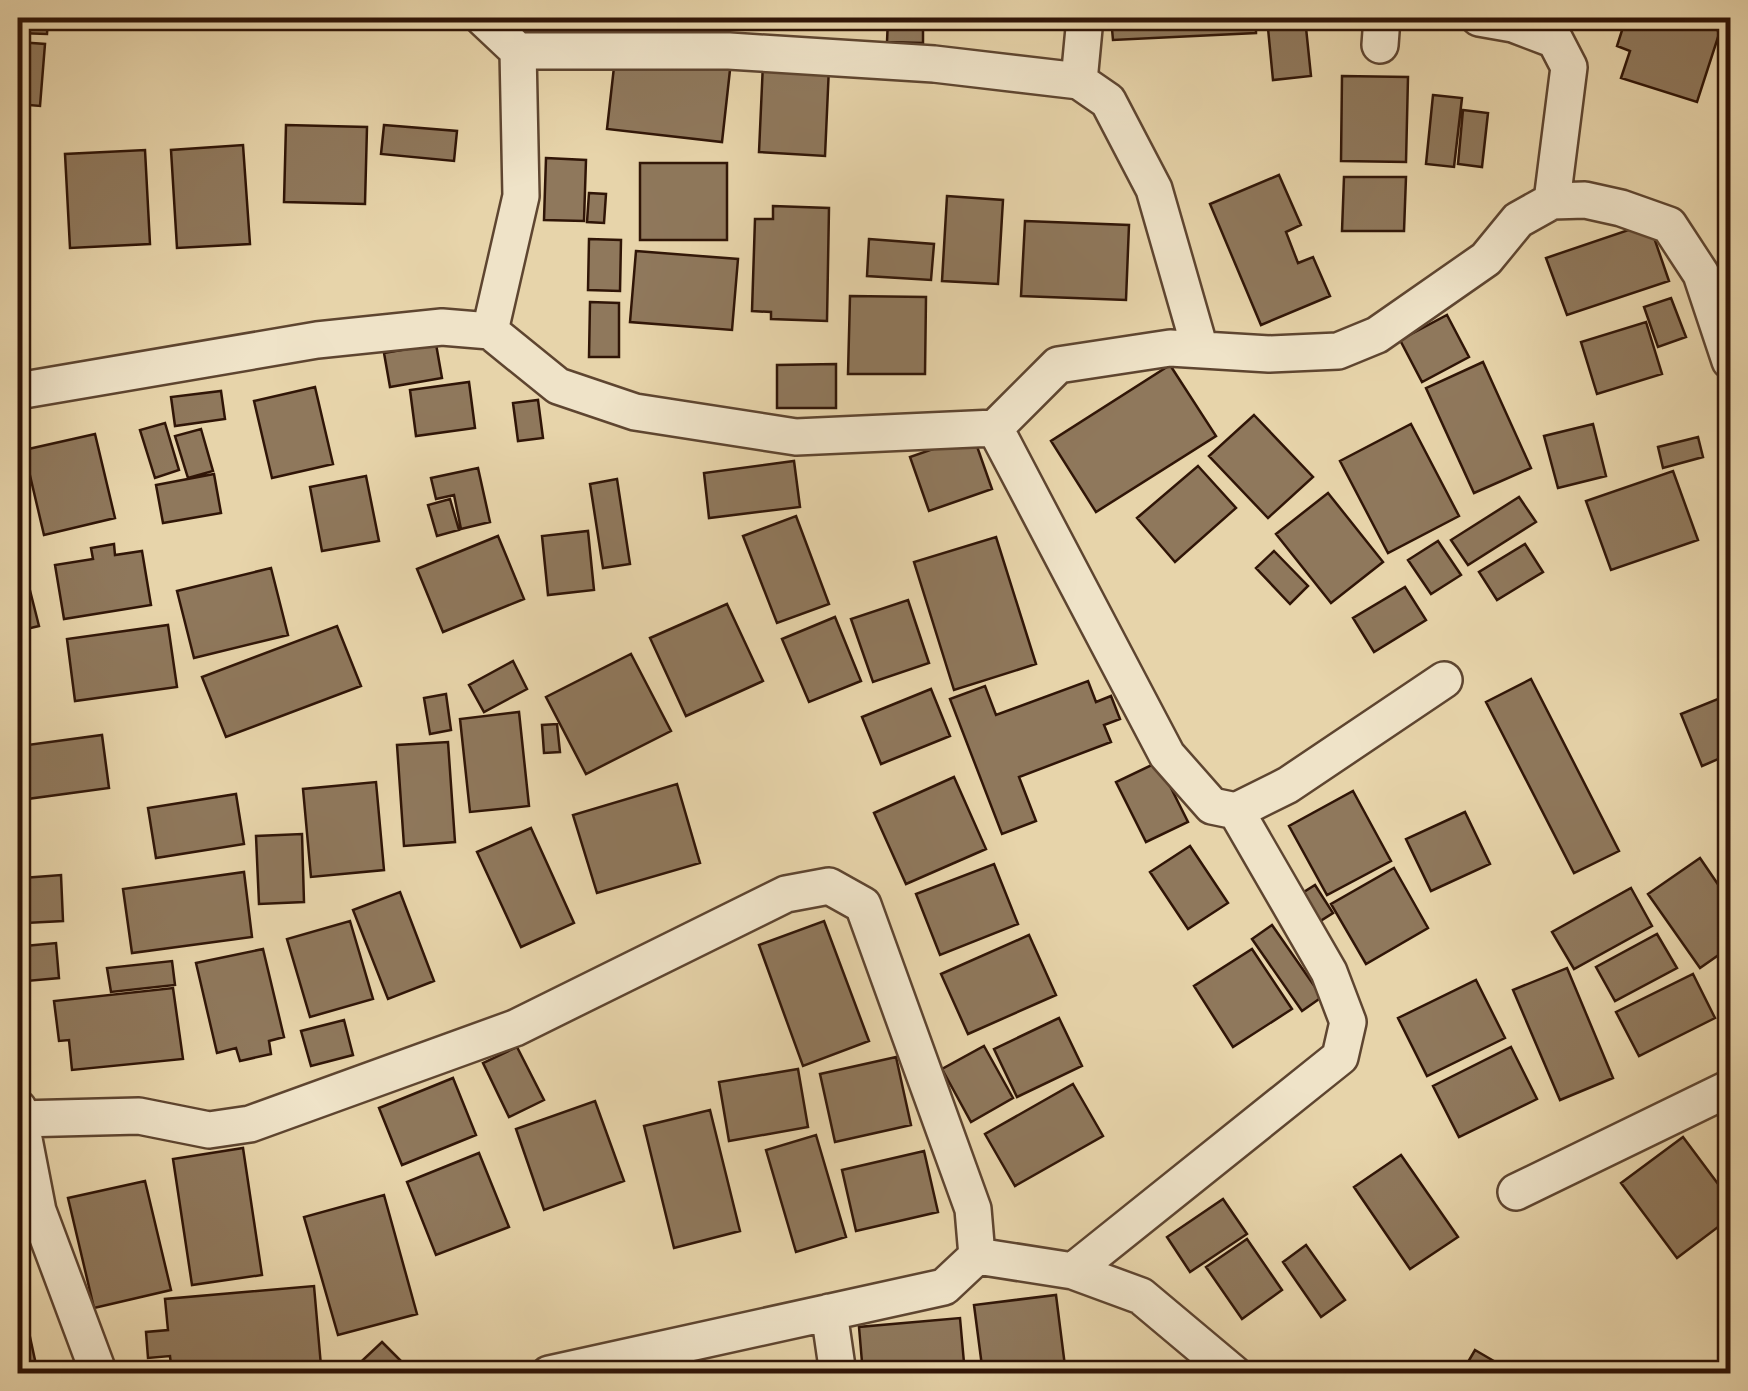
<svg xmlns="http://www.w3.org/2000/svg" width="1748" height="1391" font-family="'Gentium Book Plus',serif">
<rect width="100%" height="100%" fill="#e7d4aa"/>
<filter id="stains"><feTurbulence type="fractalNoise" baseFrequency=".002" numOctaves="4"/><feColorMatrix values="0 0 0 0 .2 0 0 0 0 .09 0 0 0 0 .02 0 0 0 .5 -.17"/></filter>
<radialGradient id="worn" r=".72"><stop offset=".6" stop-color="#630" stop-opacity="0"/><stop offset="1" stop-color="#630" stop-opacity=".3"/></radialGradient>
<!-- building -->
<path fill="#8f785c" stroke="#301507" stroke-width="2.5" d="M18 18H48L47 34 18 33Z
M93 18H155V24L93 20Z
M888 18H923V43L887 42Z
M963 18H1040V24Z
M1111 18H1256V33L1113 40Z
M1267 18H1305L1311 76 1273 80Z
M1642 18H1680L1720 31 1697 102 1621 78 1630 51 1617 46 1624 24 1638 29Z
M18 42 45 44 40 106 18 104Z
M615 58 730 70 722 142 607 129Z
M763 63 829 67 825 156 759 152Z
M1342 76 1408 77 1406 162 1341 161Z
M1433 95 1462 98 1454 167 1426 164Z
M1463 110 1488 113 1482 167 1458 164Z
M286 125 367 127 365 204 284 202Z
M384 125 457 131 454 161 381 154Z
M243 145 250 244 177 248 171 150Z
M145 150 150 244 70 248 65 154Z
M546 158 586 160 584 221 544 220Z
M640 163H727V240H640Z
M1279 175 1301 225 1286 232 1298 263 1313 257 1330 296 1261 325 1210 204Z
M1344 177H1406L1404 231H1342Z
M589 193 606 194 604 223 587 222Z
M947 196 1003 200 998 284 942 281Z
M773 206 829 208 827 321 771 319V312L752 311 755 219H773Z
M1025 221 1129 225 1126 300 1021 296Z
M1649 223 1669 281 1567 315 1546 258Z
M589 239 621 240 620 291 588 290Z
M869 239 934 244 931 280 867 276Z
M636 251 738 259 732 330 630 322Z
M850 296 926 297 925 374H848Z
M1671 298 1686 337 1658 347 1644 307Z
M590 302 619 303V357H589Z
M1447 315 1469 357 1422 382 1400 340Z
M1646 322 1662 374 1597 394 1581 342Z
M436 344 442 378 390 387 384 353Z
M1483 362 1531 468 1474 493 1426 388Z
M836 364V408H777V365Z
M1170 365 1216 436 1096 512 1051 441Z
M469 382 475 428 416 436 410 390Z
M315 387 333 464 272 478 254 401Z
M221 391 225 419 175 426 171 397Z
M538 400 543 438 518 441 513 403Z
M1254 415 1313 477 1268 518 1209 456Z
M165 423 179 470 155 478 140 430Z
M1411 424 1459 516 1388 553 1340 461Z
M1593 424 1606 476 1558 488 1544 436Z
M201 429 213 471 188 478 175 436Z
M95 434 115 518 44 535 24 450Z
M973 435 992 489 929 511 910 457Z
M1698 437 1703 457 1663 468 1658 447Z
M794 461 800 507 709 518 704 473Z
M1198 466 1236 508 1175 562 1137 518Z
M478 468 490 522 461 529 454 495 436 499 431 478Z
M1673 471 1698 540 1611 570 1586 501Z
M214 474 221 513 163 523 156 485Z
M366 476 379 541 322 551 310 487Z
M617 479 630 564 603 568 590 484Z
M1328 493 1383 562 1331 603 1276 534Z
M1519 497 1536 522 1468 565 1451 540Z
M450 499 459 530 437 536 428 505Z
M796 516 829 604 777 623 743 536Z
M588 531 594 590 548 595 542 536Z
M498 536 524 599 443 632 417 569Z
M996 537 1036 664 954 690 914 562Z
M1438 541 1461 575 1431 594 1408 560Z
M18 543 39 626 18 631Z
M114 544 115 555 142 551 151 605 64 619 55 565 93 559 91 548Z
M1525 544 1543 572 1497 600 1479 572Z
M1274 551 1308 586 1290 604 1256 568Z
M271 568 288 635 194 658 177 591Z
M1405 587 1426 620 1374 652 1353 618Z
M908 600 929 663 873 682 851 619Z
M727 604 763 681 686 716 650 638Z
M835 617 861 681 809 702 782 639Z
M168 625 177 687 75 701 67 639Z
M337 626 361 686 226 737 202 677Z
M631 654 671 731 586 774 546 697Z
M513 661 527 689 484 712 469 685Z
M1531 679 1619 851 1574 873 1486 702Z
M1088 681 1096 702 1111 696 1120 719 1104 725 1111 742 1019 777 1036 821 1002 834 950 699 985 686 996 715Z
M931 689 950 736 881 764 862 717Z
M446 694 451 730 430 734 424 698Z
M1730 694V754L1702 766 1681 714Z
M519 712 529 806 470 812 460 719Z
M557 724 560 752 544 753 542 725Z
M102 735 109 788 27 799 20 746Z
M448 742 455 842 404 846 397 745Z
M1158 762 1188 822 1146 842 1116 782Z
M954 777 986 849 906 884 874 813Z
M376 782 384 870 311 877 303 789Z
M677 784 700 863 597 893 573 815Z
M1353 791 1391 861 1327 895 1289 826Z
M236 794 244 844 156 858 148 808Z
M1465 812 1490 864 1431 891 1406 839Z
M531 828 574 923 521 947 477 852Z
M302 834 304 902 259 904 256 836Z
M1190 846 1228 903 1188 929 1150 872Z
M1700 858 1730 902V947L1700 968 1648 894Z
M994 864 1018 924 940 955 916 894Z
M1394 868 1428 928 1366 964 1331 904Z
M244 872 252 937 132 953 123 889Z
M61 875 63 921 26 923 23 878Z
M1315 885 1333 913 1314 925 1296 897Z
M1631 888 1652 926 1574 969 1552 932Z
M400 892 434 981 388 999 353 910Z
M350 921 373 999 310 1017 287 939Z
M824 921 869 1041 803 1066 759 945Z
M1272 925 1322 997 1302 1011 1252 939Z
M1657 934 1677 968 1615 1001 1596 967Z
M1029 935 1056 995 968 1034 941 974Z
M56 943 59 978 27 981 25 946Z
M263 949 284 1037 269 1041 271 1054 240 1061 236 1048 217 1053 196 963Z
M1252 949 1292 1009 1233 1047 1194 986Z
M172 961 175 985 111 992 107 968Z
M1567 968 1613 1078 1560 1100 1513 990Z
M1693 974 1715 1018 1639 1056 1616 1012Z
M1476 980 1505 1038 1427 1076 1398 1018Z
M173 988 183 1059 72 1070 69 1040 59 1041 54 1001Z
M1059 1018 1082 1066 1017 1097 994 1049Z
M344 1020 353 1055 311 1066 301 1031Z
M984 1046 1013 1098 971 1122 942 1069Z
M517 1047 544 1100 509 1117 483 1063Z
M1511 1047 1537 1099 1459 1137 1433 1086Z
M896 1057 911 1125 835 1142 820 1074Z
M798 1069 808 1127 729 1141 719 1082Z
M453 1078 476 1135 402 1165 379 1108Z
M1073 1084 1103 1136 1015 1186 985 1134Z
M595 1101 624 1181 544 1210 516 1129Z
M710 1110 740 1231 674 1248 644 1126Z
M816 1135 846 1237 796 1252 766 1150Z
M1683 1137 1730 1200V1218L1677 1258 1621 1183Z
M243 1148 262 1275 192 1285 173 1159Z
M924 1151 938 1212 856 1231 842 1170Z
M479 1153 509 1227 436 1255 407 1182Z
M1401 1155 1458 1237 1410 1269 1354 1187Z
M145 1181 171 1290 94 1308 68 1198Z
M384 1195 417 1314 338 1335 304 1217Z
M1223 1199 1247 1234 1190 1272 1167 1237Z
M1247 1239 1282 1290 1242 1319 1206 1267Z
M1306 1245 1345 1300 1321 1317 1283 1262Z
M314 1286 321 1366 233 1374H172L170 1356 148 1358 146 1332 168 1330 165 1299Z
M1056 1295 1066 1374H983L974 1305Z
M960 1318 965 1374H863L859 1327Z
M30 1337 38 1374H18V1340Z
M382 1342 402 1362 389 1374H348Z
M1475 1350 1516 1374H1461Z
M803 1365 805 1374H766Z"/>
<g fill="none" stroke-linecap="round" stroke-linejoin="round">
<defs>
<path id="street" d="M483 18 518 51 521 196 490 331
M1479 18 1513 24 1555 40 1569 67 1552 201
M1380 45 1382 18
M518 51H729L934 64 1079 81 1108 101 1154 189 1200 349
M1079 81 1085 18
M18 391 317 340 442 327 490 331 558 386 635 412 796 437 995 428 1058 365 1170 348 1269 354 1338 351 1377 335 1486 259 1518 220 1552 201 1585 200 1621 208 1669 225 1701 274 1730 361
M995 428 1167 755 1212 806 1236 811 1288 785 1444 680
M18 1108 38 1211 99 1374
M18 1119 139 1116 209 1130 250 1124 515 1028 786 894 829 886 863 905 973 1209 977 1256 944 1287 549 1374
M1516 1192 1730 1088
M977 1256 1073 1271 1141 1296 1234 1374
M1073 1271 1340 1057 1348 1022 1329 972 1236 811
M829 1312 838 1374"/>
</defs>
<!-- street casing -->
<use href="#street" stroke="#5e4530" stroke-width="40"/>
<!-- street -->
<use href="#street" stroke="#efe3c8" stroke-width="35"/>
</g>
<!-- margin -->
<rect width="1748" height="1391" fill="none" stroke="#e7d4aa" stroke-width="60"/>
<rect x="20" y="20" width="1708" height="1351" fill="none" stroke="#301507" stroke-width="5"/>
<rect x="30" y="30" width="1688" height="1331" fill="none" stroke="#301507" stroke-width="2.5"/>
<rect width="100%" height="100%" filter="url(#stains)"/>
<rect width="100%" height="100%" fill="url(#worn)"/>
</svg>
